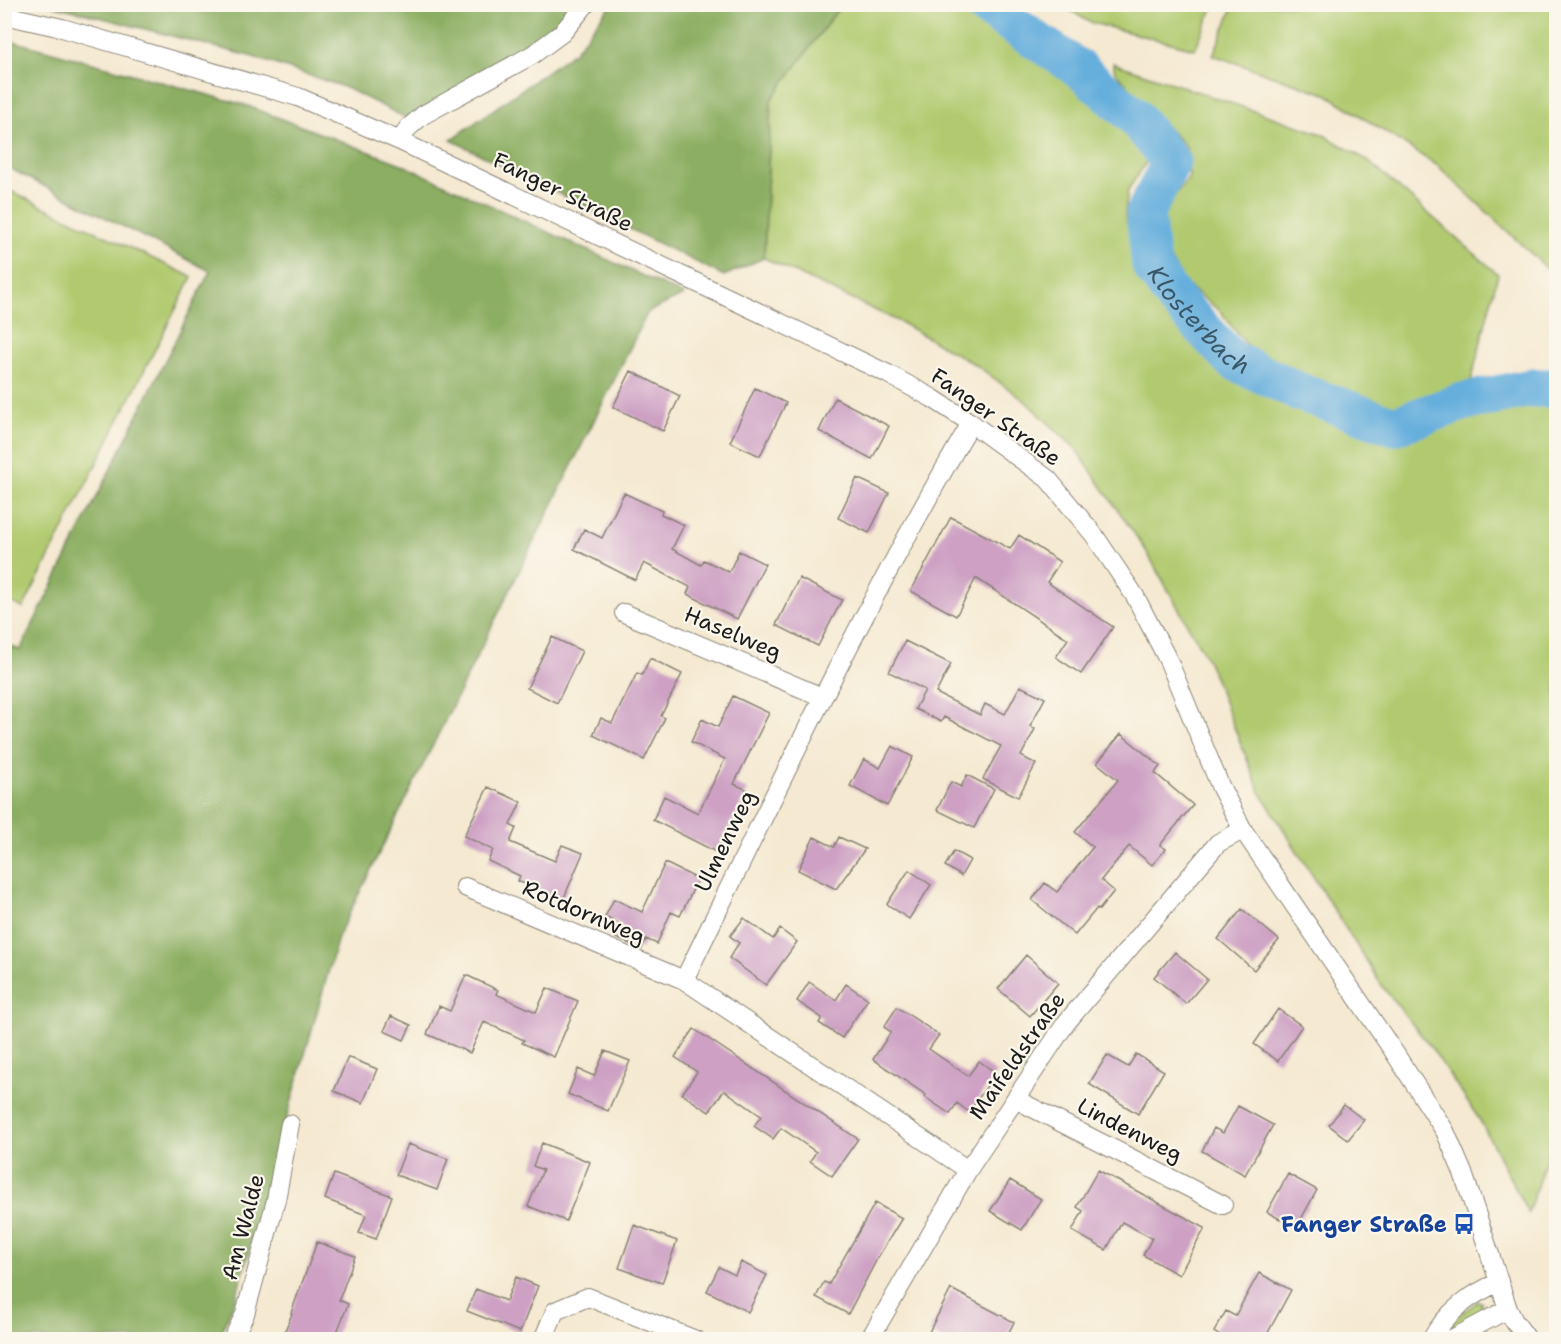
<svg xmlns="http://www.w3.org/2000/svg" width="1561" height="1344" font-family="'Shantell Sans',sans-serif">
<rect width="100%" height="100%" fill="#fbf7ec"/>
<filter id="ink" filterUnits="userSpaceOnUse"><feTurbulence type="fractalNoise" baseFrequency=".0167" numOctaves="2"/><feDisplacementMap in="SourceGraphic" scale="12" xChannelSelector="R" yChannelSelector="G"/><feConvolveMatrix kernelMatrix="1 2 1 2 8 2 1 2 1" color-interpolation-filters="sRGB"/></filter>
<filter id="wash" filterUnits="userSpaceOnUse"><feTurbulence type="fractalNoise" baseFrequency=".008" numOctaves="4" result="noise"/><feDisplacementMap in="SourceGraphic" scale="24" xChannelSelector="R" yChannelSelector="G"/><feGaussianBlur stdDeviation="1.35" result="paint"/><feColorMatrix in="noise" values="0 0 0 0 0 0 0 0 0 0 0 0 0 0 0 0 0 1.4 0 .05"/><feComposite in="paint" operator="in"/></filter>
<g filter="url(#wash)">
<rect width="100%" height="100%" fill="#f5e9d1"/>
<!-- green -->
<path fill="#b1ca70" stroke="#667346" stroke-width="1.5" d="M841 5H970L1012 43 1062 71 1090 93 1138 147 1147 161 1128 190 1125 215 1133 245 1147 282 1160 303 1196 331 1204 347 1216 361 1240 375 1309 405 1398 436 1418 437 1496 408 1556 398V1129L1528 1213 1481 1122 1433 1050 1382 986 1260 792 1207 659 1145 549 1075 448 1025 401 976 365 900 322 764 258 771 100Z
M1062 5 1214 4V5L1195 49 1089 22Z
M1234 5H1556V277L1438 166 1328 95 1213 55Z
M1113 63 1322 134 1367 160 1498 274 1470 385 1392 408 1316 384 1251 351 1221 312 1186 284 1165 251 1159 215 1189 177 1186 147 1115 72Z
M4 188 192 277 23 608 4 599Z
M1478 1301 1481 1302 1483 1314 1448 1334 1443 1327Z"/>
<!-- forest -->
<path fill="#8cae62" stroke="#54653f" stroke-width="1.5" d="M52 5H572L552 29 511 57 406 118 344 87 250 56Z
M611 5H841L771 100 764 258 724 276 451 140 574 52Z
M5 39 245 105 399 163 684 295 648 312 339 934 235 1301 218 1339H5L4 643 20 650 210 271 5 166Z"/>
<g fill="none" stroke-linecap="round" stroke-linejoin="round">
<!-- river -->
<path stroke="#66afdd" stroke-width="39" id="s1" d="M981 4 1078 68 1134 116 1171 162 1145 213 1151 265 1173 297 1232 360 1302 393 1394 426 1462 402 1531 388H1556"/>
</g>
<g id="blocks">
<!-- building -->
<path fill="#cda0c4" d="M631 371 680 396 663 431 613 407Z
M755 388 786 403 760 456 730 442Z
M835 398 889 426 872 459 819 431Z
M857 478 889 493 869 533 838 518Z
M624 493 662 511 661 514 684 525 672 549 701 565 704 560 729 572 739 551 765 564 737 619 687 594 690 587 644 563 635 580 574 549 584 529 602 538Z
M951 517 1010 549 1019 535 1060 562 1047 582 1113 627 1081 674 1056 657 1068 639 976 578 956 616 911 591Z
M799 578 842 600 818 646 776 625Z
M552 637 582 651 557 703 527 688Z
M905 641 951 664 936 693 980 715 985 704 1005 714 1020 686 1045 698 1030 726 1035 729 1021 756 1036 764 1018 797 983 779 1001 746 944 717 941 722 915 709 925 690 889 672Z
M650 658 682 674 661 716 665 718 644 760 593 735 601 718 612 723 637 673 642 675Z
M733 696 769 713 734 784 748 790 716 852 653 820 664 796 698 813 725 759 691 742 702 719 718 727Z
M1121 734 1160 766 1155 773 1193 805 1160 845 1166 849 1152 865 1129 846 1101 880 1114 891 1099 910 1097 908 1075 935 1032 900 1045 883 1057 892 1093 847 1075 832 1118 780 1097 763Z
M892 746 913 757 887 806 850 786 864 759 880 768Z
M967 775 994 789 974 828 937 810 951 782 961 787Z
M488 787 521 802 510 825 516 828 510 842 555 861 562 845 583 853 563 900 518 881 520 876 488 861 493 850 464 836Z
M814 837 834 847 839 837 865 849 836 889 798 870Z
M954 851 970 860 961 876 945 866Z
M665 863 698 879 680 916 671 912 657 944 646 939 642 949 616 938 622 925 605 917 614 899 642 912Z
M909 870 931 885 909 919 887 904Z
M1242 909 1279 940 1254 970 1218 939Z
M744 918 773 939 780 929 797 942 766 985 729 958 739 943 730 936Z
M1175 952 1207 979 1186 1004 1154 977Z
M1026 955 1058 983 1030 1016 998 989Z
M466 975 498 990 496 994 536 1012 547 988 578 1001 554 1057 522 1043 524 1040 484 1022 470 1053 427 1034 439 1006 450 1011Z
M809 982 836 1000 846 984 868 999 842 1038 819 1023 822 1018 797 1001Z
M897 1007 939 1035 929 1049 968 1076 979 1061 996 1073 969 1112 957 1103 950 1114 925 1097 926 1095 873 1059 891 1032 884 1027Z
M1278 1009 1302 1026 1278 1061 1254 1044Z
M391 1016 411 1025 404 1040 384 1031Z
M694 1029 858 1139 832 1176 810 1161 816 1152 781 1128 773 1139 754 1126 761 1116 724 1090 709 1112 682 1094 697 1072 675 1057Z
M605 1051 630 1061 608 1111 568 1094 578 1069 594 1076Z
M1136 1054 1164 1071 1138 1114 1089 1084 1107 1055 1128 1067Z
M348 1057 377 1069 363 1103 334 1091Z
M1344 1105 1364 1120 1348 1140 1329 1125Z
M1238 1106 1273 1125 1245 1175 1202 1151 1214 1128 1223 1133Z
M542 1143 590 1162 566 1221 528 1206 543 1170 533 1166Z
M408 1144 448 1159 437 1190 396 1175Z
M1098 1170 1205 1228 1179 1275 1143 1255 1152 1238 1122 1222 1106 1250 1072 1231 1083 1211 1077 1207Z
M334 1174 392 1196 376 1239 359 1233 366 1215 325 1199Z
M1288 1174 1317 1190 1296 1228 1267 1212Z
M1010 1180 1041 1199 1022 1230 990 1211Z
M875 1203 902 1218 878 1257 848 1314 816 1297 824 1282 829 1284Z
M634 1225 677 1241 662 1283 619 1268Z
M317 1242 355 1256 339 1300 348 1304 334 1340H281L292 1314 291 1313Z
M741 1262 767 1275 748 1312 707 1291 719 1267 735 1275Z
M1259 1273 1291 1290 1264 1340H1226L1214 1332 1226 1311 1235 1316Z
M516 1277 538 1286 520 1332 467 1311 476 1289 506 1301Z
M951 1289 1014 1322 1005 1340H943L929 1332Z"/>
</g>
</g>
<g filter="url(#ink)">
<use href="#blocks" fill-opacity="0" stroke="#888276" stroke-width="1.5"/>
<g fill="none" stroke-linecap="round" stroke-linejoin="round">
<defs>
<path id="minor" d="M4 15 62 28 298 97 400 141 888 374 932 398 971 423 1048 479 1094 535 1135 596 1169 662 1221 788 1243 830 1394 1052 1445 1131 1463 1173 1508 1309 1514 1321 1528 1340
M400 141 408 128 423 115 532 55 562 33 586 4
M624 613 822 697
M465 887 684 980
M1015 1099 1223 1205
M968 1170 684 980C776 792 865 603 971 423
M232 1340 245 1314 276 1200 290 1124
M543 1340 555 1311 588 1297 696 1340
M869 1340 968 1170 1066 1023 1218 843 1243 830
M1431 1340C1447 1311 1470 1295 1499 1282
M1450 1340 1508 1309"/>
</defs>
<!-- minor casing -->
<use href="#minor" stroke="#888276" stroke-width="20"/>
<!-- minor -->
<use href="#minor" stroke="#fff" stroke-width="18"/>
</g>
</g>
<!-- icons -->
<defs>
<symbol id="bus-bare" viewBox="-9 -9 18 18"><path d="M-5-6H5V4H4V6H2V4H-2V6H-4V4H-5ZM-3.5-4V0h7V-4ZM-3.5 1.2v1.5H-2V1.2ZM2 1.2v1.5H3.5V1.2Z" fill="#1a4fb4" stroke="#fbf7ec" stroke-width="2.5" paint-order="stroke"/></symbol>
</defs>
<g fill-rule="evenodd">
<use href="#bus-bare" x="1449" y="1209" width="30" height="30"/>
</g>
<g text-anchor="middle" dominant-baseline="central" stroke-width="4.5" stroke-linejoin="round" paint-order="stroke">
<!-- street labels -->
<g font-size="22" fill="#1c1c1c" stroke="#fbf7ec">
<text transform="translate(563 192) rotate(26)">Fanger Straße</text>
<text transform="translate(996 417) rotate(35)">Fanger Straße</text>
<text transform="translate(733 633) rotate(23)">Haselweg</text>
<text transform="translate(725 841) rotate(-64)">Ulmenweg</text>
<text transform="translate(584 912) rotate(23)">Rotdornweg</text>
<text transform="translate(1017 1056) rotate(-55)">Maifeldstraße</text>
<text transform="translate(1130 1130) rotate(27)">Lindenweg</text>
<text transform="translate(243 1227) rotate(-75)">Am Walde</text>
</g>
<!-- transit labels -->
<g font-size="22" font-weight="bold" fill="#164399" stroke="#fbf7ec" text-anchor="end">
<text x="1447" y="1224">Fanger Straße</text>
</g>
<!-- water labels -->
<g font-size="24" font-style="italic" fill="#3a5769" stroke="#fbf7ec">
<text stroke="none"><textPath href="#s1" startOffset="432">Klosterbach</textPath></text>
</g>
</g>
<!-- margin -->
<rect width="1561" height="1344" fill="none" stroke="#fbf7ec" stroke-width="24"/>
</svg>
